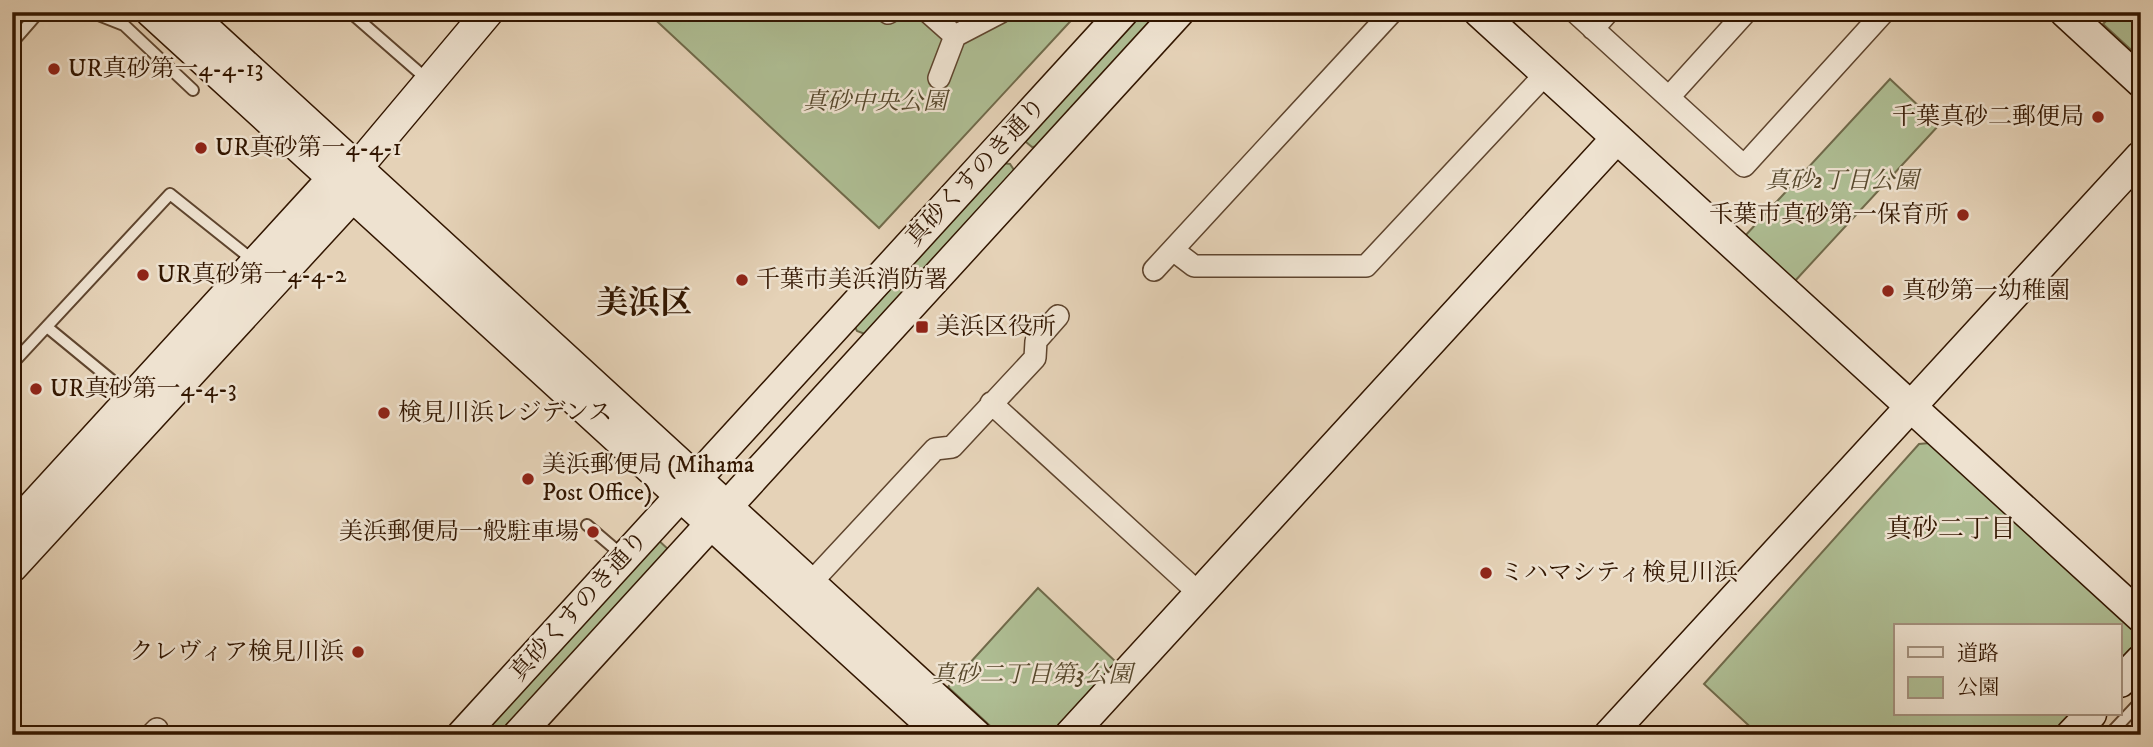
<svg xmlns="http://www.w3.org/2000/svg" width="2153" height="747" font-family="'IM FELL DW Pica','Noto Serif JP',serif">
<rect width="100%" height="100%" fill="#e5d2b7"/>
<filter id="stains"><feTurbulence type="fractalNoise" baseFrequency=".00286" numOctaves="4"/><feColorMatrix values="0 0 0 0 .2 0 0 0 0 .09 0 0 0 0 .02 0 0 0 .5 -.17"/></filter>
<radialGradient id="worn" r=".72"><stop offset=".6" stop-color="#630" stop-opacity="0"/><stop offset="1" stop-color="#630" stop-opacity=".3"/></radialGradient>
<!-- green -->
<path fill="#aebd93" stroke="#706a4a" stroke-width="2" d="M647 12H1079L879 228Z
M1136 12H1164L1040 146 1032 147 1026 142V133Z
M2115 12H2141V59L2103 24Z
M1890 79 1939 125 1794 282 1744 237Z
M1002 163 1010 164 1014 170 1012 178 865 334 857 331 854 325Z
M1930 443 2136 631 2137 645 2120 664V626H1896V714H2074L2054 735H1759L1704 684 1919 444Z
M655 537 670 551 505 735H476Z
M1038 588 1116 662 1050 735H1000L948 687Z"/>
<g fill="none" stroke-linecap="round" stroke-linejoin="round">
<defs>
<path id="lane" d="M91 12 124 25 193 90
M350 12 429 81
M12 43 39 12
M47 327 131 396
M12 364 170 194 254 261
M587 525 622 555
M2109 735 2141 701"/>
<path id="street" d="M928 12 955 36
M1575 12 1744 166 1884 12
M888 13 890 12
M1593 29 1608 12
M939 78 955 36 1001 12
M1669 97 1746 12
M1173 250 1194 266H1366L1538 82
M1154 270 1392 12
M991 403 1190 585
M819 574 935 449 952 447 1035 358 1036 341 1058 316
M151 735 157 729"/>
<path id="secondary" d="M151 12 942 735
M187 12 976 735
M1479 12 2141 617
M2065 12 2141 82
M12 529 333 178 357 168 488 12
M12 567 353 196 356 175
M2120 682 2141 660
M462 735 1123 12
M518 735 1179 12
M1070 735 1617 138
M1609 735 2141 156
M2071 735 2091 714"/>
</defs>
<!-- lane casing -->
<use href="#lane" stroke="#5f452e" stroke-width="14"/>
<!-- street casing -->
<use href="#street" stroke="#5f452e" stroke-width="24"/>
<!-- secondary casing -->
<use href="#secondary" stroke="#321600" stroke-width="33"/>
<!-- lane -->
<use href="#lane" stroke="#eee2d0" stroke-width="10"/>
<!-- street -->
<use href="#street" stroke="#eee2d0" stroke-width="21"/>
<!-- secondary -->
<use href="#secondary" stroke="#eee2d0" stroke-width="30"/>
</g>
<!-- markers -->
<g fill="#8f2418" stroke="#eee2d0" stroke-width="2.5">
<circle cx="54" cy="69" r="7"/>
<circle cx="2098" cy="117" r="7"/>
<circle cx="201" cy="148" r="7"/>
<circle cx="1963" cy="215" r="7"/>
<circle cx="143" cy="275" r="7"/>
<circle cx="742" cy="280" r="7"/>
<circle cx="1888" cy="291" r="7"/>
<rect x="915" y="320" width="14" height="14" rx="3.5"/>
<circle cx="36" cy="389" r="7"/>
<circle cx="384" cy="413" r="7"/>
<circle cx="528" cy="479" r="7"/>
<circle cx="593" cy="532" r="7"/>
<circle cx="1486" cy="573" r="7"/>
<circle cx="358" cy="652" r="7"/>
</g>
<g text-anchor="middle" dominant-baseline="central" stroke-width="5" stroke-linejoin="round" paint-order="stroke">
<!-- poi labels -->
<g font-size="24" fill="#321600" stroke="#eee2d0" text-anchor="start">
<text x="68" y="69">UR真砂第一4-4-13</text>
<text x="2084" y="117" text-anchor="end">千葉真砂二郵便局</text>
<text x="215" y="148">UR真砂第一4-4-1</text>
<text x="1949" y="215" text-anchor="end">千葉市真砂第一保育所</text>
<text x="157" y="275">UR真砂第一4-4-2</text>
<text x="756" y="280">千葉市美浜消防署</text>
<text x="1902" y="291">真砂第一幼稚園</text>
<text x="936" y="327">美浜区役所</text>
<text x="50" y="389">UR真砂第一4-4-3</text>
<text x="398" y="413">検見川浜レジデンス</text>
<text x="542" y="465">美浜郵便局 (Mihama<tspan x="542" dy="28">Post Office)</tspan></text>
<text x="579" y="532" text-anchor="end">美浜郵便局一般駐車場</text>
<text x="1500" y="573">ミハマシティ検見川浜</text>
<text x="344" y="652" text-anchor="end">クレヴィア検見川浜</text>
</g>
<!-- park labels -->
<g font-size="24" font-style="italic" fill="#57482c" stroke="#eee2d0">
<text x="875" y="102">真砂中央公園</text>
<text x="1842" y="181">真砂2丁目公園</text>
<text x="1032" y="675">真砂二丁目第3公園</text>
</g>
<!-- street labels -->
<g font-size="24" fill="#321600" stroke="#eee2d0">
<text transform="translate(976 172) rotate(-47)">真砂くすのき通り</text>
<text transform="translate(579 606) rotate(-48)">真砂くすのき通り</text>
</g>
<!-- neighbourhood labels -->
<g font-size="26" fill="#321600" stroke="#eee2d0">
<text x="1951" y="529">真砂二丁目</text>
</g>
<!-- district labels -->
<g font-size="32" font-weight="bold" fill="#321600" stroke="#eee2d0">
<text x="644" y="304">美浜区</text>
</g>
</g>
<!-- margin -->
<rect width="2153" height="747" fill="none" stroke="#e5d2b7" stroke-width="42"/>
<rect x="14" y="14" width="2125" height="719" fill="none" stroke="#321600" stroke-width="3.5"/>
<rect x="21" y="21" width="2111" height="705" fill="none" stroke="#321600" stroke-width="2"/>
<!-- legend -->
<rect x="1894" y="624" width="228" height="91" fill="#eee2d0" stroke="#a3907d" stroke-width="2"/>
<rect x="1908" y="647" width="35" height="10" fill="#eee2d0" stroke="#a3907d" stroke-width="2"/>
<text x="1957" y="660" font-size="21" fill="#321600">道路</text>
<rect x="1908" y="677" width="35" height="21" fill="#aebd93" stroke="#a3907d" stroke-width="2"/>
<text x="1957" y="694" font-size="21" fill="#321600">公園</text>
<rect width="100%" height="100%" filter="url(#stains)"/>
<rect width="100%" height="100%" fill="url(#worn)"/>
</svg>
